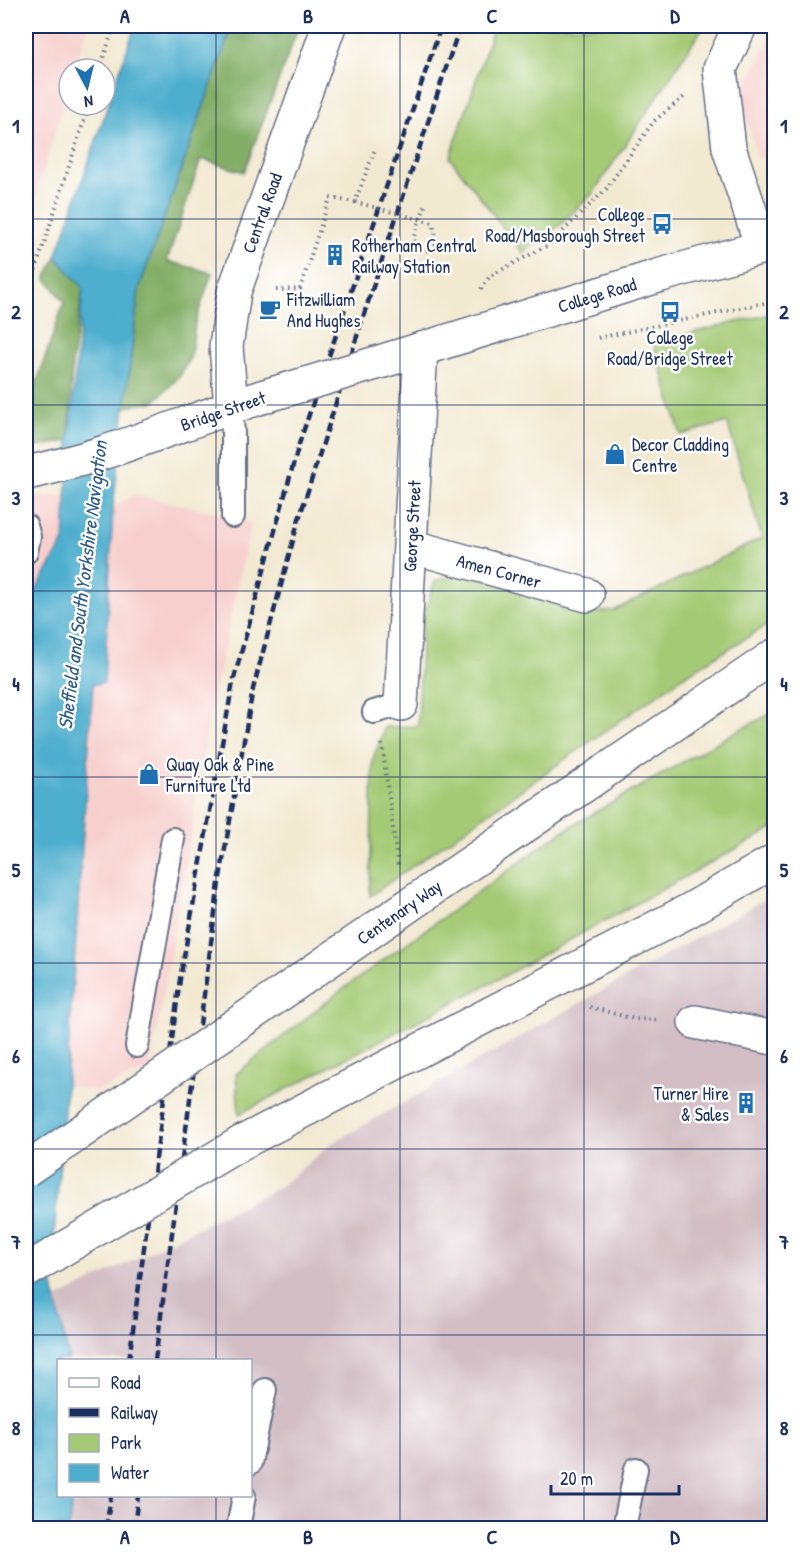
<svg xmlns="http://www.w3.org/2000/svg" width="800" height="1554" font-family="'Patrick Hand',sans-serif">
<rect width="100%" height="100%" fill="#fff"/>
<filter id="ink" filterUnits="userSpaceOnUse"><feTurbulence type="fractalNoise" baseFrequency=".0167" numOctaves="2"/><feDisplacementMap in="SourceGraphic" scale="12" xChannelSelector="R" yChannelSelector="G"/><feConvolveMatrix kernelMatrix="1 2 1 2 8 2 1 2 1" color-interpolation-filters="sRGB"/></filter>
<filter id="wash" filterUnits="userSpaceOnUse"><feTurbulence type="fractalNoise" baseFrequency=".008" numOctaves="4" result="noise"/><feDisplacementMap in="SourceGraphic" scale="24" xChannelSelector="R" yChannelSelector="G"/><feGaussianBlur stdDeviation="1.35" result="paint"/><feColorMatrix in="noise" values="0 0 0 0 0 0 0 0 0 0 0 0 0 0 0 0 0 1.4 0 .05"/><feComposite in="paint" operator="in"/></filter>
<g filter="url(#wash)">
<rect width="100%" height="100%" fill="#f2e9d1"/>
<!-- built -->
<path fill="#f7d0ce" d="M26 26H88L74 69H69V86L26 227Z
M774 27V157L758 159 741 96Z
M66 495 64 541 26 608V498Z
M135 495 233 516 251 523 209 717 190 840 150 1069 96 1091 66 1086 93 683H104L113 507Z"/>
<!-- industrial -->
<path fill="#d2bec4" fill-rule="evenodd" d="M774 894V1528H26V1314L281 1186 332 1143ZM58 1360H250V1496H58Z"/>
<!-- green -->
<path fill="#a4ca75" stroke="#607c6a" stroke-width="1.5" d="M494 26H704L594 192 560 225 523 253 450 158Z
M774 313V621L687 674 370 896 373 759 385 727 418 726 422 620 435 581 463 572 497 583 579 613 613 611 762 538 727 422 681 435 653 342Z
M774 712V828L506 975 239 1114 236 1074 336 994 563 831 733 733Z"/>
<!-- forest -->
<path fill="#83ae66" stroke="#4f6e62" stroke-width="1.5" d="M232 26H299L244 172 201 159 167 261 212 273 195 323 191 356 180 376 154 402 125 407 139 289Z
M56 257 83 288 72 363 69 441 26 449V414L64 302 46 278Z"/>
<!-- water -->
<path fill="#4eaecd" stroke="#346e96" stroke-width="1.5" d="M135 26H232L139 289 113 507 104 683 93 684 66 1086 51 1276 69 1360H58V1496H72L69 1528H26V608L64 541 69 441 83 288 56 257Z"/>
</g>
<g filter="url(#ink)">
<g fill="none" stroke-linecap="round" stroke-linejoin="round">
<defs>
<path id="service" d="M231 407 233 433V516
M26 526 29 537 26 552
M374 712 401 704
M137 1046 173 839
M250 1463 265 1390
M238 1528 244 1496
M624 1528 636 1469"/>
<path id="minor" d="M740 26 720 69 729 148 762 247
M231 407 226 346 234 292 329 26
M410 546 587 595
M401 704 421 349
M695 1022 774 1038"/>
<path id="tertiary" d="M383 361 661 275 774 244
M26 473C108 457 185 421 265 396"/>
<path id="primary" d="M224 1033 441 883 774 656
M241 1143 688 911 774 861"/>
</defs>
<!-- service casing -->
<use href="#service" stroke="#667086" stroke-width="26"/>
<!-- minor casing -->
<use href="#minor" stroke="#667086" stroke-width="36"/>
<!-- tertiary casing -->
<use href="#tertiary" stroke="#667086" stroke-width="36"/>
<!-- primary casing -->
<use href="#primary" stroke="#667086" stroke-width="36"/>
<!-- path -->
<path stroke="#667086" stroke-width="4" stroke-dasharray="1.5 4.5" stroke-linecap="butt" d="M100 69 114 26
M425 206 413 239 422 251 433 250 437 242 433 223
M481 289 490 276 550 244 606 189 654 121 684 97
M276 290 300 289 330 198 355 202 375 149
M26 299 89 105
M598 338 774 301
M382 744 398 867
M590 1007 634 1019 658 1020"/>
<!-- service -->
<use href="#service" stroke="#fff" stroke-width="22"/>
<!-- minor -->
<use href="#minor" stroke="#fff" stroke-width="33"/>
<!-- tertiary -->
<use href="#tertiary" stroke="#fff" stroke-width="33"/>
<!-- primary -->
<use href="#primary" stroke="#fff" stroke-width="33"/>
<!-- rail -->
<path stroke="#1b2f5e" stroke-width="4.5" stroke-dasharray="9 4.5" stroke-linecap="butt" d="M129 1360 180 979 233 682 299 444 441 26
M155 1360 219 883 253 689 298 522 366 308 460 26
M106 1528 111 1496
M134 1528 138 1496"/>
<defs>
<path id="tertiary-bridge" d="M265 396 383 361"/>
<path id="primary-bridge" d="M26 1170 224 1033
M26 1271 241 1143"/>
</defs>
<!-- tertiary-bridge casing -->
<use href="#tertiary-bridge" stroke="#667086" stroke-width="36" stroke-linecap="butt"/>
<!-- primary-bridge casing -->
<use href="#primary-bridge" stroke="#667086" stroke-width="36" stroke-linecap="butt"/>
<!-- path-bridge -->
<path stroke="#667086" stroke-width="4" stroke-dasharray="1.5 4.5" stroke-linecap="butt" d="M355 202 433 223"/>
<!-- tertiary-bridge -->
<use href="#tertiary-bridge" stroke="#fff" stroke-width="33"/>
<!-- primary-bridge -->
<use href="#primary-bridge" stroke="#fff" stroke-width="33"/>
</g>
</g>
<!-- grid -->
<path fill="none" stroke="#1b2f5e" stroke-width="1.5" stroke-opacity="0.55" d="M216 26V1360M400 26V1528M584 26V1528M26 219H774M26 405H774M26 591H774M26 777H774M26 963H774M26 1149H774M26 1335H774M216 1496V1528"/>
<!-- icons -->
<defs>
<symbol id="bus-bare" viewBox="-9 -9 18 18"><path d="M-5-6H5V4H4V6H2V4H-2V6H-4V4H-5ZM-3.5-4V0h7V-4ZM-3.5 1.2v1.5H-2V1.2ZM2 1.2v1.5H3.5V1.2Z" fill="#1f6fb2" stroke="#fff" stroke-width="2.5" paint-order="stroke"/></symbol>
<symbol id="building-bare" viewBox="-9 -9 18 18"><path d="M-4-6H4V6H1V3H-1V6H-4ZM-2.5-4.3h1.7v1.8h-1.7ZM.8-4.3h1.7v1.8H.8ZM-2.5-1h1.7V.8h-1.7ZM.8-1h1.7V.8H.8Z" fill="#1f6fb2" stroke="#fff" stroke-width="2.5" paint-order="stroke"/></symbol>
<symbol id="cafe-bare" viewBox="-9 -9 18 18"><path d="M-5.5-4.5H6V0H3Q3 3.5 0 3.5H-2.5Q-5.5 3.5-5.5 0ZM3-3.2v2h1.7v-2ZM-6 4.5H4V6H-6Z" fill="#1f6fb2" stroke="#fff" stroke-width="2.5" paint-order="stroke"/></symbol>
<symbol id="shop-bare" viewBox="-9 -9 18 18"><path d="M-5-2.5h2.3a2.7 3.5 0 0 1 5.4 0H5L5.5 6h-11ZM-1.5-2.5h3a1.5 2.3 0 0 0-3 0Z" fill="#1f6fb2" stroke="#fff" stroke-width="2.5" paint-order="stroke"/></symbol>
</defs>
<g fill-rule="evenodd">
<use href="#bus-bare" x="647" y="209" width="30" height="30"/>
<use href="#building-bare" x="320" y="240" width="30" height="30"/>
<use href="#cafe-bare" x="255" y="294" width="30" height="30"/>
<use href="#bus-bare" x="655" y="297" width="30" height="30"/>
<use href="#shop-bare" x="600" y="439" width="30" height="30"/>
<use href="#shop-bare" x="134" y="759" width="30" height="30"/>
<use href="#building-bare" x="731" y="1088" width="30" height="30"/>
</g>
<g text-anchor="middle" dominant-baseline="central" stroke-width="5" stroke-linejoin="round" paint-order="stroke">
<!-- street labels -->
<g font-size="18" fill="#1b2f5e" stroke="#fff">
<text transform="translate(262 213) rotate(-70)">Central Road</text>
<text transform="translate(597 295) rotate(-17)">College Road</text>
<text transform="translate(223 411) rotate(-19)">Bridge Street</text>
<text transform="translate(412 526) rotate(-87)">George Street</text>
<text transform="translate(499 571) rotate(15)">Amen Corner</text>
<text transform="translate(399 912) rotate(-35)">Centenary Way</text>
</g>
<!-- poi labels -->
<g font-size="18" fill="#1b2f5e" stroke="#fff" text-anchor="start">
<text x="645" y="214" text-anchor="end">College<tspan x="645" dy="21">Road/Masborough Street</tspan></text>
<text x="352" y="245">Rotherham Central<tspan x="352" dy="21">Railway Station</tspan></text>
<text x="287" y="299">Fitzwilliam<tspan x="287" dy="21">And Hughes</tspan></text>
<text x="670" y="337" text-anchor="middle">College<tspan x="670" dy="21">Road/Bridge Street</tspan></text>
<text x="632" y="444">Decor Cladding<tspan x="632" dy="21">Centre</tspan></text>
<text x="166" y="764">Quay Oak &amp; Pine<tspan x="166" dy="21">Furniture Ltd</tspan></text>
<text x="729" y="1093" text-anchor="end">Turner Hire<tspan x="729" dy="21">&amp; Sales</tspan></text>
</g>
<!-- water labels -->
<g font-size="20" font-style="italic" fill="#2d5b85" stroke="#fff">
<text transform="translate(82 585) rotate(-83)">Sheffield and South Yorkshire Navigation</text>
</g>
</g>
<!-- margin -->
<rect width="800" height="1554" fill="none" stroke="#fff" stroke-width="66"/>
<!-- legend -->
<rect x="57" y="1359" width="195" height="138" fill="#ffffff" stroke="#a4acbf" stroke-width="1.5"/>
<rect x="69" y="1378" width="30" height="9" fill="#ffffff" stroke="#a4acbf" stroke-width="1.5"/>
<text x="111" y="1389" font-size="18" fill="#1b2f5e">Road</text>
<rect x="69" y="1408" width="30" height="9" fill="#1b2f5e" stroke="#a4acbf" stroke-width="1.5"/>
<text x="111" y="1419" font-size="18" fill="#1b2f5e">Railway</text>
<rect x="69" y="1434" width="30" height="18" fill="#a4ca75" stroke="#a4acbf" stroke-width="1.5"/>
<text x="111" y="1449" font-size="18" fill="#1b2f5e">Park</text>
<rect x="69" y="1464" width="30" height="18" fill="#4eaecd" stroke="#a4acbf" stroke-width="1.5"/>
<text x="111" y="1479" font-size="18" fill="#1b2f5e">Water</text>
<!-- north arrow -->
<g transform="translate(87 87) rotate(173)"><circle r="28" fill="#ffffff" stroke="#a4acbf" stroke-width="1.5"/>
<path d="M0-4.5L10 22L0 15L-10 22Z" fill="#1f6fb2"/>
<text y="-9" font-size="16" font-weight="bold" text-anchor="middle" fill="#1b2f5e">N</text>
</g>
<!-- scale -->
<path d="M551 1485v9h128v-9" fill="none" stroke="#1b2f5e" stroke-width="3"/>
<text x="560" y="1485" font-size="18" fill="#1b2f5e" stroke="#ffffff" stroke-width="4.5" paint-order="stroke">20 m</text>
<rect x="33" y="33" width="734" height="1488" fill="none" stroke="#1b2f5e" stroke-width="2"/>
<g font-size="20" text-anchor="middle" font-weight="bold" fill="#1b2f5e">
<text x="125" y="23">A</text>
<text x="308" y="23">B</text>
<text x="492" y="23">C</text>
<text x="675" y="23">D</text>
<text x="16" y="133">1</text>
<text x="784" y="133">1</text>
<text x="16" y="319">2</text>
<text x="784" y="319">2</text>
<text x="16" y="505">3</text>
<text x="784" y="505">3</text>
<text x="16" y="691">4</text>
<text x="784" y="691">4</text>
<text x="16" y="877">5</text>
<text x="784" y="877">5</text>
<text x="16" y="1063">6</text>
<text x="784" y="1063">6</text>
<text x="16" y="1249">7</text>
<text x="784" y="1249">7</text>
<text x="16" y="1435">8</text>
<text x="784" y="1435">8</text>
<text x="125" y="1544">A</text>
<text x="308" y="1544">B</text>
<text x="492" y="1544">C</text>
<text x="675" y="1544">D</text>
</g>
</svg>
